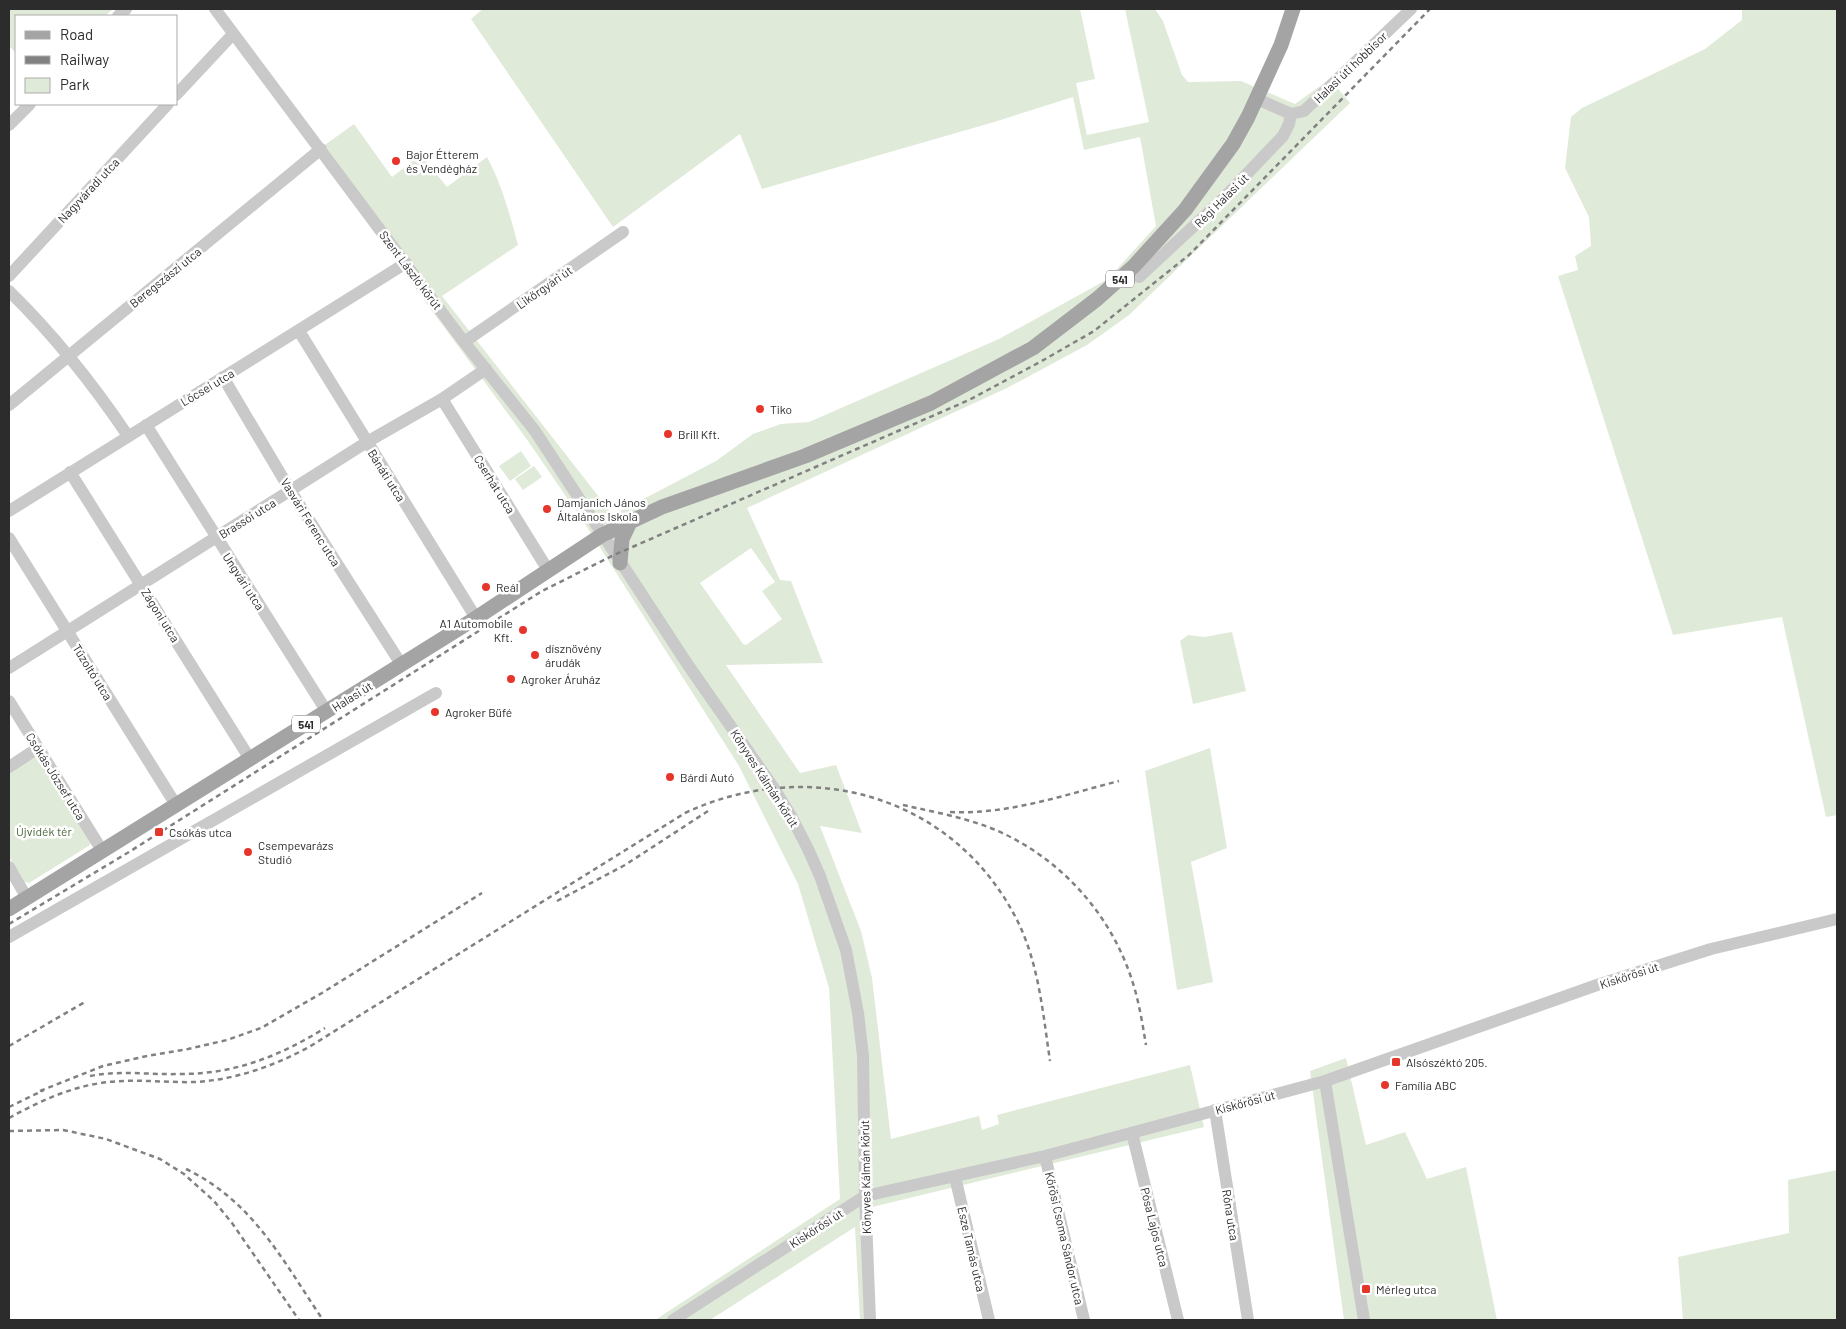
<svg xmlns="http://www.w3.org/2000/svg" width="1846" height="1329" font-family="Barlow,sans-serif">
<rect width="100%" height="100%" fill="#fff"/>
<!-- green -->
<path fill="#e0ead9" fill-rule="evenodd" d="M9 9H113L105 16H16V53L9 46Z
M483 9H1080L1095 79 1076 83 1087 135 1149 122 1125 9H1155L1163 21 1182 75 1188 82 1241 81 1295 104 1330 79 1350 103 1129 315 1087 345 1007 388 747 508 780 580 791 581 823 663 726 665 800 773 836 765 862 833 820 826 861 931 872 978 891 1139 979 1116 982 1130 999 1124 997 1115 1190 1065 1204 1127 872 1207 875 1320H860L855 1227 710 1320H655L840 1199 829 988 798 884 739 766 587 527 528 441 315 152 354 124 392 177 421 155 447 187 487 157C502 185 510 215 518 245L442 296 613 515 716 461 753 434 781 424 809 422 999 339 1108 279 1156 226 1140 137 1084 150 1073 97 994 122 762 189 740 134 613 227 471 19ZM751 548 775 582 762 591 782 619 746 645 743 644 700 583Z
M1742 9H1837V815L1826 817 1782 617 1673 635 1558 276 1578 270 1575 256 1591 246 1589 217 1565 168 1571 117 1582 108 1705 49 1742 20Z
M521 451 531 466 510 481 499 466Z
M534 466 542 477 523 490 515 479Z
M1232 632 1246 691 1193 704 1180 641 1188 635 1204 637Z
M1210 748 1227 848 1191 862 1213 982 1177 990 1145 771Z
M39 754 91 840 90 845 29 883 25 882 9 857V770Z
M1346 1058 1366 1145 1405 1132 1427 1179 1466 1167 1497 1320H1344L1310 1071Z
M1837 1170V1320H1683L1678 1257 1789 1233 1788 1180Z"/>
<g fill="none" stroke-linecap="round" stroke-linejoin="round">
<!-- minor -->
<path stroke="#c9c9c9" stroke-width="12" d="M215 9 464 342 535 431 688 665 773 787 791 816 808 849 820 876 846 950 858 1013 863 1056 865 1196 870 1320
M118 16 126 9
M176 95 233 34
M1257 99 1291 114 1304 111 1411 9
M9 125 30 104
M9 276 168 104
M1139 277 1224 198 1283 136 1289 124 1291 114
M9 291C54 335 93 384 128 436
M299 331 476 618
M464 342 623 232
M223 377 290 490 401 664
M442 399 548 570
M9 405 321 149
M146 425 327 712
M70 472 250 759
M9 511 406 263
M9 538 176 805
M9 668 367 442 442 399 486 369
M9 701 103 852
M9 767 38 748
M9 867 27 898
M9 937 436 693
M1325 1081 1364 1320
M1215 1110 1248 1320
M1132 1133 1178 1320
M1045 1156 1084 1320
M955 1177 989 1320
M673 1320 865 1196 1045 1156 1325 1081 1597 985 1711 949 1837 919"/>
<!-- major -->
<path stroke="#a4a4a4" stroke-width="15" d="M620 563 622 539 631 520
M9 909 476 618 602 535 662 507 805 456 931 403 1033 348 1097 299 1134 266 1185 210 1233 144 1248 117 1281 45 1293 9"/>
<!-- rail -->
<path stroke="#818181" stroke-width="2.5" stroke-dasharray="5 4" stroke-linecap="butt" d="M903 805C934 812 968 818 998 831 1065 861 1115 919 1135 990 1140 1008 1143 1027 1146 1045
M950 812C1007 815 1064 795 1119 781
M557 901 625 865 708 811
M9 924 129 852 542 591 614 555 969 400 1040 362 1094 331 1189 255 1430 9
M9 1046 85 1002
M90 1076C121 1070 150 1075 181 1074 235 1074 280 1056 325 1028
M40 1091 103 1066 147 1056 188 1049 227 1040 261 1028 322 993 482 893
M9 1107 44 1090
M9 1118C38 1102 68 1088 101 1083 133 1078 165 1083 197 1082 237 1079 274 1066 309 1047L685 813C809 755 955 795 1018 922 1039 965 1043 1014 1050 1061
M9 1131 63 1130 106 1139 160 1159 184 1174 214 1201 232 1223 299 1320
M186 1169C253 1201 283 1261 323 1320"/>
</g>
<!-- markers -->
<g fill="#e6362b" stroke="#fff" stroke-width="2">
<circle cx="396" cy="161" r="5"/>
<circle cx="760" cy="409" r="5"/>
<circle cx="668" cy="434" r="5"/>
<circle cx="547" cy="509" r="5"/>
<circle cx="486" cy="587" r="5"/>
<circle cx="523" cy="630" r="5"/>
<circle cx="535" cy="655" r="5"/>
<circle cx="511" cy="679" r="5"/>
<circle cx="435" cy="712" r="5"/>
<circle cx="670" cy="777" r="5"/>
<rect x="154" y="827" width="10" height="10" rx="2.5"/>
<circle cx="248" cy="852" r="5"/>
<rect x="1391" y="1057" width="10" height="10" rx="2.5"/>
<circle cx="1385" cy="1085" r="5"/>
<rect x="1361" y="1284" width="10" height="10" rx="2.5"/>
</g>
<g text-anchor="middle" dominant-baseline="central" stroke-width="5" stroke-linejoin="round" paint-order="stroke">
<!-- shield labels -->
<g fill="#fff" stroke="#6b6b6b" stroke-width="1">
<rect x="1106" y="270.5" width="28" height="17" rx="4"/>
<rect x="292" y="715.5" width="28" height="17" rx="4"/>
</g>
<g font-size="11" font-weight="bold" fill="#2c2c2c">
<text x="1120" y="279">541</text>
<text x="306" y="724">541</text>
</g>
<!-- street labels -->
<g font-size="12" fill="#2c2c2c" stroke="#fff">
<text transform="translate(1350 67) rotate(-44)">Halasi úti hobbisor</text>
<text transform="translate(88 190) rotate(-47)">Nagyváradi utca</text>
<text transform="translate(1221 200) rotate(-45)">Régi Halasi út</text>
<text transform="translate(411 270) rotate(53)">Szent László körút</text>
<text transform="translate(165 277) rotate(-39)">Beregszászi utca</text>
<text transform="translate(544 287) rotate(-35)">Likőrgyári út</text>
<text transform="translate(207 387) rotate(-31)">Lőcsei utca</text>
<text transform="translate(387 475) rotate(58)">Bánáti utca</text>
<text transform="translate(495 484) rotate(58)">Cserhát utca</text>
<text transform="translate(247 518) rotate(-32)">Brassói utca</text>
<text transform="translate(311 522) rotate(58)">Vasvári Ferenc utca</text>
<text transform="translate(244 581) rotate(57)">Ungvári utca</text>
<text transform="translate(161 615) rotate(58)">Zágoni utca</text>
<text transform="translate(93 672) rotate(58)">Tűzoltó utca</text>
<text transform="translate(352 696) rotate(-32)">Halasi út</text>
<text transform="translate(56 776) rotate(58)">Csókás József utca</text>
<text transform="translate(765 778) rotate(57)">Könyves Kálmán körút</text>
<text transform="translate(1629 975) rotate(-18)">Kiskőrösi út</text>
<text transform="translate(1245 1102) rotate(-15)">Kiskőrösi út</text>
<text transform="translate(865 1177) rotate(-91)">Könyves Kálmán körút</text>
<text transform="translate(1231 1215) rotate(81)">Róna utca</text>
<text transform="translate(1155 1227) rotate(76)">Pósa Lajos utca</text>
<text transform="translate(816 1228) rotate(-33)">Kiskőrösi út</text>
<text transform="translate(1065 1238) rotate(77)">Kőrösi Csoma Sándor utca</text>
<text transform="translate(972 1249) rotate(77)">Esze Tamás utca</text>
</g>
<!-- poi labels -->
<g font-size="12" fill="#2c2c2c" stroke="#fff" text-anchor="start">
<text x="406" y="154">Bajor Étterem<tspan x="406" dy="14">és Vendégház</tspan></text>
<text x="770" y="409">Tiko</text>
<text x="678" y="434">Brill Kft.</text>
<text x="557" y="502">Damjanich János<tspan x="557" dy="14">Általános Iskola</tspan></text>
<text x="496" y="587">Reál</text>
<text x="513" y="623" text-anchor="end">A1 Automobile<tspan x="513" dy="14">Kft.</tspan></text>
<text x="545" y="648">dísznövény<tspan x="545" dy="14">árudák</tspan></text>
<text x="521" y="679">Agroker Áruház</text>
<text x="445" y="712">Agroker Büfé</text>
<text x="680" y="777">Bárdi Autó</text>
<text x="169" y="832">Csókás utca</text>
<text x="258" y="845">Csempevarázs<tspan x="258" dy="14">Studió</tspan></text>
<text x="1406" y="1062">Alsószéktó 205.</text>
<text x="1395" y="1085">Família ABC</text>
<text x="1376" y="1289">Mérleg utca</text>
</g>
<!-- park labels -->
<g font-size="12" fill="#49673a" stroke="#fff">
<text x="44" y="831">Újvidék tér</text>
</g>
</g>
<!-- border -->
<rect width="1846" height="1329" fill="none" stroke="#2c2c2c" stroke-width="20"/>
<!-- legend -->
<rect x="15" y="15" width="162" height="90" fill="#ffffff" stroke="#ababab"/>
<rect x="25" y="31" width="25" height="8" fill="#a4a4a4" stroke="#ababab"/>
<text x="60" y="40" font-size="15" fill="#2c2c2c">Road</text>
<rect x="25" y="56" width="25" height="8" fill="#818181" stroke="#ababab"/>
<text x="60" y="65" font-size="15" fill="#2c2c2c">Railway</text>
<rect x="25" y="78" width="25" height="15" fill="#e0ead9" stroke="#ababab"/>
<text x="60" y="90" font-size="15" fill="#2c2c2c">Park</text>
</svg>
